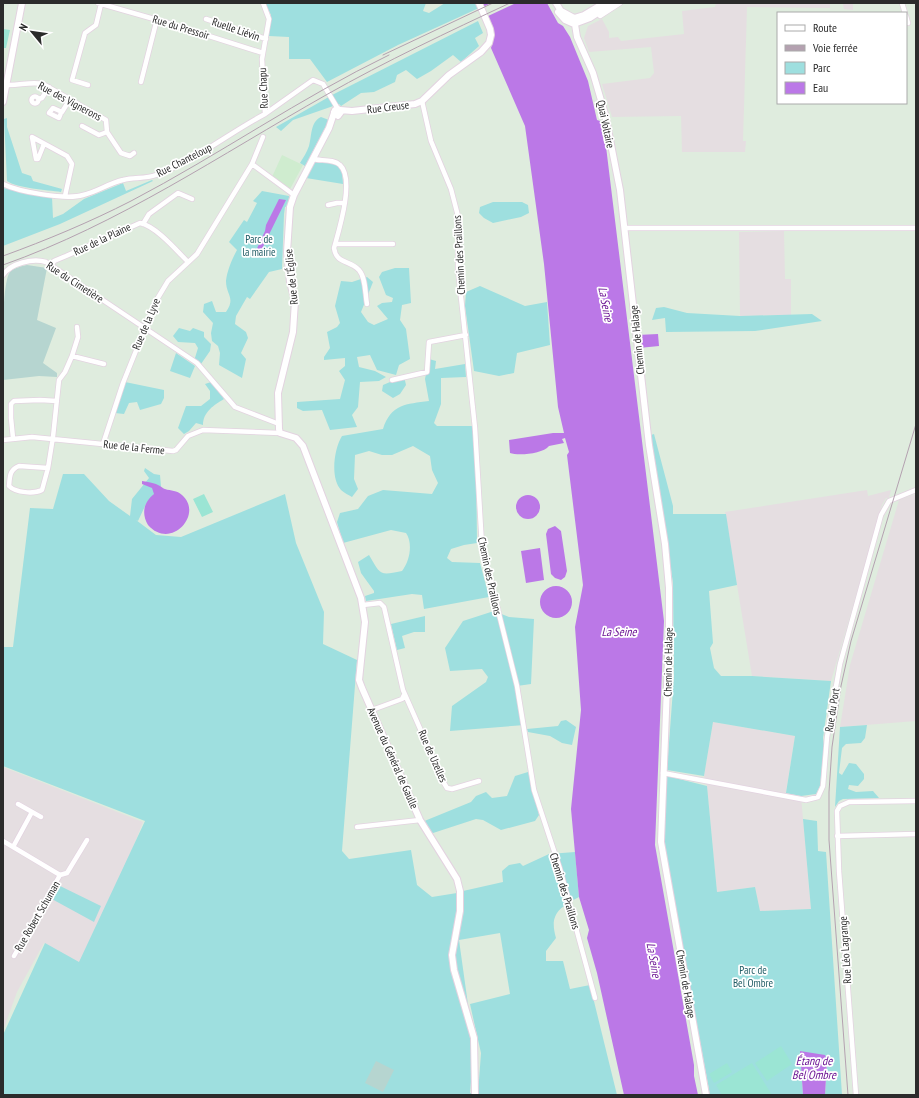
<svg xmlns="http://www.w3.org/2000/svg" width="919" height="1098" font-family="'PT Sans Narrow',sans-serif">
<rect width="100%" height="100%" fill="#dfecde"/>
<!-- industrial -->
<path fill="#e5dee1" d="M716 3H830V8L747 7 743 141H746L745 152H682L681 116 612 117 602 84 650 78 654 73 651 47 589 52 584 38 588 26 602 19 609 32V38L618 37 621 41 684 34 682 11 715 7Z
M835 3H853V10L844 9 843 4Z
M784 231 785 279H791V315L740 316 739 232Z
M867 490 868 496 891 490 889 498H886L882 505 831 681 752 676 725 512Z
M916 494V721L840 727 850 665 899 500Z
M713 722 795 736 786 792 801 796 811 909 760 911 755 887 717 892 707 786 704 776Z
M3 767 143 822 113 899 84 965 44 943 17 992 3 1031Z"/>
<!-- education -->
<path fill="#cfeccf" d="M282 155 303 165 290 189 272 177Z"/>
<!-- green -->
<path fill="#9edfdf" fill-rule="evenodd" d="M265 3H426L423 11 429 13 445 3H476L479 8 398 45 327 82 310 59H289V37L269 36 271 15Z
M478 21 483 33 475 38 479 46 461 62 453 55 431 71 417 79 406 70 397 75 395 82 374 92 361 93 341 106 339 104 293 120 281 131 276 127 334 94Z
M321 117 329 120 305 166 300 163C303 158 307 152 309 146 312 136 310 122 321 117Z
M7 118V127L22 173 31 176 33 181 62 189 61 192C47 190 17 188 7 181L4 119Z
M315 162 337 164 342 171 343 184 306 178Z
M152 180 153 181 60 224 3 246V188L52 197 53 218 63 214 84 199 123 183 126 191Z
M262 191 289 196 288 206 285 207 284 214 282 269 269 272 250 299 247 297 236 316 235 324 246 332 248 338 241 353 246 359 242 378 219 365 220 353 218 346 212 341 211 333 213 323 203 312 204 304 212 301 216 312H226C236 298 226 295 226 281 227 271 232 259 237 250L229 242 244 220 247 222 257 203 253 201Z
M493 202H522L528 205 529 213 521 217 493 223 484 218 479 213 480 207Z
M395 268H409L411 303 402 305 400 320 406 329 410 359 399 365 396 375 377 370 370 355 357 357 359 367 375 371 386 377 379 381 360 382 358 407 352 415 357 427 330 430 322 410 303 411 297 408V402L340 399 345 380 339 371 345 366V358L324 360V357L330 348 327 332 337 327 340 323 335 306 341 281 352 282 367 277 373 282 361 312 368 322 374 325 388 319 377 306 382 303 392 302 393 298 386 295 379 277 382 272Z
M480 286 525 306 547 302 550 345 517 353 514 373 499 376 474 371 465 306 466 292Z
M664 307 687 313 740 316 812 314 822 321 755 331 666 332 665 318 652 320 656 308Z
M179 328 190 331 193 328 204 332V337L211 344 210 351 201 364 194 361 198 348 195 343 178 342 173 336Z
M176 353 195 366 190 378 170 371Z
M429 359 436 361 435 369 465 364 466 377 441 378V404L434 423 437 426H473L476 463 477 543 464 545 451 549 447 558 452 562 480 563 489 597 424 609 422 595 412 594 366 601 365 596 374 593V591L361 573 358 562 369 555C381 575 379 576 402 571 410 561 413 543 406 533L391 530 343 543 337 522 340 513 358 509 368 496 383 490 432 494 438 483 432 470 430 456 413 446 392 455H382L369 451 355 455 354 479 358 489 352 497C349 495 344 493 341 490 330 478 334 449 342 436L383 429C391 404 406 404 429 401L425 379Z
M404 376 406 385 400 394 393 398 382 391 383 385Z
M125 382 164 390V398L161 404 140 410 137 402 129 403 124 414 115 413Z
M211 382 224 399C214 405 203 412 203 425L196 423 189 431 184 434 178 428 186 406H201L210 399V391L205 384Z
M654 434 673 506V514H726L737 585 709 591 713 643 710 648 714 668 721 676H752L831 681 823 738 824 745 820 786 816 794 801 796 786 793 795 736 713 722 704 776 667 770 674 676 673 583 651 435Z
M145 468 154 474 160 475 161 486 146 504 138 521 136 520 156 535 181 537 285 494 296 543 324 612 323 644 357 660 342 851 349 859 411 850 417 885 432 897 457 893 459 928 463 891 503 882 502 871 509 865 520 863 523 866 549 854 575 852 579 897C559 908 549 914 556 938L546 951V961H563L570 989 590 985 617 1095H3V1035L45 943 79 962 145 821 3 766V647H13L30 508 53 509 63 474H84L109 501 130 516 132 499 149 478 144 471ZM500 933 510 994 470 1004 481 1053 478 1094 470 1093 473 1059 471 1026 459 940Z
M494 611 509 617 534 619 531 684 517 686 525 725 450 731 452 706 486 682 488 677 482 669 450 671 445 648 463 621Z
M425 616V632H414L402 636 405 648 397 650 391 624Z
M566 720 576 727 572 745 562 743 550 736 528 732 527 729 558 726 561 721Z
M867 725 865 738 861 743 846 744 842 748 839 773 842 775 849 763 856 764 864 774V779L858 786 849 785 848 789 856 792 873 791 879 798 843 799 839 801 835 807 840 727Z
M528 772 539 815 535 821 501 830 483 820 476 819 430 834 422 822 471 802 476 796 486 792 492 798 507 796 515 776Z
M667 776 707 786 717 892 755 887 760 911 811 909 803 819 817 821 818 851 826 852 842 1095H825L827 1061 800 1051 803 1095H710L663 841Z
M58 885 101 906 94 922 50 898Z"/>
<!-- cemetery -->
<path fill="#b6d5d0" d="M27 265 47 268 37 320 56 328 43 363 57 373V377L39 376 3 380C3 362 1 283 10 272 14 268 22 266 27 265Z
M376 1061 394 1070 383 1092 365 1083Z"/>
<!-- pitch -->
<path fill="#9be5d4" d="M3 29 10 30 6 48H3Z
M204 494 213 512 202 517 193 499Z
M781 1046 792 1064 767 1081 755 1063Z
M727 1063 732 1072 714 1083 709 1074Z
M752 1063 772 1095H722L716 1085Z"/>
<!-- water -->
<path fill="#bb78e7" d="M481 3H547L558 23 563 26 570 37 588 81 597 120 603 122 664 621 655 845 694 1065V1076L698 1095H624L597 973 587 938 589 930 579 897 571 809 581 710 575 627 583 585 567 455 569 452 565 438 562 439 564 443 549 446C543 454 518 456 510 453L509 440 553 433H564L558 407 544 264 525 126 491 48 494 37V32Z
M279 199 286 200 258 257 254 255 265 231 266 225Z
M658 334 659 346 639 348 637 335Z
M142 481C148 482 155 483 160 486 162 487 164 489 165 489 171 491 177 490 182 495 204 514 171 551 148 525 141 513 144 502 154 494L152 488 142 484Z
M516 507a12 12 0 1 1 24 0a12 12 0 1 1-24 0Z
M555 526 561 531 567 571 565 577 561 580 555 578 551 574 546 534 548 529Z
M540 548 544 580 526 583 521 551Z
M540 602a16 16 0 1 1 32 0a16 16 0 1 1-32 0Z
M800 1051 825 1055 827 1061 825 1095H803Z"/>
<!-- pier -->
<path fill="#dfecde" d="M491 3H516L486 17 481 8Z"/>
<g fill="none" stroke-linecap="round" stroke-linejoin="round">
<defs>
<path id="street" d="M98 3 168 23 263 53
M263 3 269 19 262 59 265 114 313 80 323 84 338 109
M902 3 905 13
M597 12 600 16 620 3
M906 16 908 23
M206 19 266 39
M141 82 157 19
M6 85C19 86 30 81 43 84L106 120 107 132 121 153 130 156 134 153
M88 85 72 80 85 33 96 25 101 4
M31.5 100a3.5 3.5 0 1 1 7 0a3.5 3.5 0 1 1-7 0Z
M39 99 42 98 49 87
M422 101 431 141 451 189 458 216V269L475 428 482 546 517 686 534 790 560 869 595 998
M61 113 59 118 49 113 53 108 62 112 70 99
M82 126 99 135 107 132
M32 137 67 156 72 164 65 196
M32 137 36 159H38L44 144
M313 159C321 161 334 159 340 165 355 179 339 230 334 248 336 264 350 260 359 270 366 278 365 294 367 304
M252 164 294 195
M3 184C19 192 66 200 83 195 97 192 109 183 123 180 134 177 145 179 156 175 195 161 229 133 265 114
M328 205 337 203H345
M143 224 149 214 178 193 192 199
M625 228H916
M335 244H393
M52 265 54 261 66 256 140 223C156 226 177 251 188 262
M3 275C11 263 33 258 46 262L197 363 235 407 279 424
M72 356 78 337 77 327
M392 380 427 372 429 342 466 335
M13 438 11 418V404L14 401 40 400 57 401
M3 440 32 437 173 451 176 450 188 436 203 430 280 433
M103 444 123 383 156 301 168 281 197 254 252 164 263 137
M48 468 19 466C9 470 10 477 9 486 16 493 34 494 42 490L48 468 53 437 59 380 65 372 72 356 104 364
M363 605 380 603 384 607 403 690 444 783 447 788 452 789 479 781
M372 710 402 699 404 695
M663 773 806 800 818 797 823 786 827 737 840 664 881 515 889 501 916 490
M18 804 41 817
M357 827 420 820
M837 836 916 834
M3 841 60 875 67 873 87 840
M13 847 32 812
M14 956 60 875
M856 1095 839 871 837 811 840 806 849 802 916 801"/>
<path id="secondary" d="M556 3 561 11 574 18 584 15 604 3
M558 12 565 20 574 24
M574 18 577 37 593 73 605 114 620 190 649 445 665 544 669 588V634L661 842 706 1095
M574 24 590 18 613 3
M3 102 22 3
M340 110 352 111 415 104 422 101 449 75 481 52 489 43 491 35 490 29 479 3
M334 112 338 116 341 112 338 109 335 110 329 128 294 195 290 207 287 252 290 282 295 301 293 332 278 393 279 429 280 433 296 438 303 446 361 598 365 622 359 680 362 688 420 820 457 879 460 891V911L452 955 454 970 474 1038 475 1095"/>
</defs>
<!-- street casing -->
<use href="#street" stroke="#e3d3e0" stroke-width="6"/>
<!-- secondary casing -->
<use href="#secondary" stroke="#e3d3e0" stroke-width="8"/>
<!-- street -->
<use href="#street" stroke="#fff" stroke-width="4.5"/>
<!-- secondary -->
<use href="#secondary" stroke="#fff" stroke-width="6"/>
<!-- rail -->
<path stroke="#b4a1b0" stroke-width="1" d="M383 55 493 3
M3 256C47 240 90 222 131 201 219 155 300 98 389 55
M3 265C119 224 220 155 326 95 386 61 448 32 510 3
M848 1095 829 840V792L832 747 841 686 851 641 916 424"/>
</g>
<g text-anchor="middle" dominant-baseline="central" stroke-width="3.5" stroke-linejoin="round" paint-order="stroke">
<!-- street labels -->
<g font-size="11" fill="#2b2b2b" stroke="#fff">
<text transform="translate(181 27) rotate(17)">Rue du Pressoir</text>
<text transform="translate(236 29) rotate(19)">Ruelle Liévin</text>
<text transform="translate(263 88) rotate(-93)">Rue Chapu</text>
<text transform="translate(70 101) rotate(28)">Rue des Vignerons</text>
<text transform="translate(388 107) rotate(-7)">Rue Creuse</text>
<text transform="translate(606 124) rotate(78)">Quai Voltaire</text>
<text transform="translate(184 160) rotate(-27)">Rue Chanteloup</text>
<text transform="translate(102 239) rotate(-25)">Rue de la Plaine</text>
<text transform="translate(459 255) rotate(-93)">Chemin des Praillons</text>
<text transform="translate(291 277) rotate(-96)">Rue de l'Église</text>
<text transform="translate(75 282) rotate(33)">Rue du Cimetière</text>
<text transform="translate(146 324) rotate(-67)">Rue de la Lyve</text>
<text transform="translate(637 340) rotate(-96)">Chemin de Halage</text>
<text transform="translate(134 447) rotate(6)">Rue de la Ferme</text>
<text transform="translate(490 576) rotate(78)">Chemin des Praillons</text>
<text transform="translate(668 662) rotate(-89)">Chemin de Halage</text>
<text transform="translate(832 710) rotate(-81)">Rue du Port</text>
<text transform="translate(433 756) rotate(66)">Rue de Uzelles</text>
<text transform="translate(393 758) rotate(66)">Avenue du Général de Gaulle</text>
<text transform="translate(565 891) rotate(73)">Chemin des Praillons</text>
<text transform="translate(37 916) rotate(-60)">Rue Robert Schuman</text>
<text transform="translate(845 950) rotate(-94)">Rue Léo Lagrange</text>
<text transform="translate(686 984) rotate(80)">Chemin de Halage</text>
</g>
<!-- park labels -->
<g font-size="11" fill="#1f5b64" stroke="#fff">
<text x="259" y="239">Parc de<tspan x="259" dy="13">la mairie</tspan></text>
<text x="753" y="970">Parc de<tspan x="753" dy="13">Bel Ombre</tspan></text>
</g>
<!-- water labels -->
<g font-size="12" font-style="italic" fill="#6c1694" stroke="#fff">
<text transform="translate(606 304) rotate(79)">La Seine</text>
<text x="619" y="631">La Seine</text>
<text transform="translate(654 960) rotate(80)">La Seine</text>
<text x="814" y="1060">Étang de<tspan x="814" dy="14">Bel Ombre</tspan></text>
</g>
</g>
<!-- border -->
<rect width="919" height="1098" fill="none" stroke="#2b2b2b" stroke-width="8"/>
<!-- legend -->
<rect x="777" y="12" width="130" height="92" fill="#ffffff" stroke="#aaaaaa"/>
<rect x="785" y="25" width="20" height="6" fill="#ffffff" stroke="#aaaaaa"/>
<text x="813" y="32" font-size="12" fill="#2b2b2b">Route</text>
<rect x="785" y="45" width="20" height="6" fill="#b4a1b0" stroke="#aaaaaa"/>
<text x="813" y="52" font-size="12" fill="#2b2b2b">Voie ferrée</text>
<rect x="785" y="62" width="20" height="12" fill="#9edfdf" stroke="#aaaaaa"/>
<text x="813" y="72" font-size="12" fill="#2b2b2b">Parc</text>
<rect x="785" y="82" width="20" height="12" fill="#bb78e7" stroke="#aaaaaa"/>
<text x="813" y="92" font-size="12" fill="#2b2b2b">Eau</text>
<!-- north arrow -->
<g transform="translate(32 32) rotate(299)" stroke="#ffffff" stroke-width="3" paint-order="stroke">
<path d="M0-3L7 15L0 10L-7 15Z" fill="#2b2b2b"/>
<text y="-6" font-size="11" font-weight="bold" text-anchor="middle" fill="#2b2b2b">N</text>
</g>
</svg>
